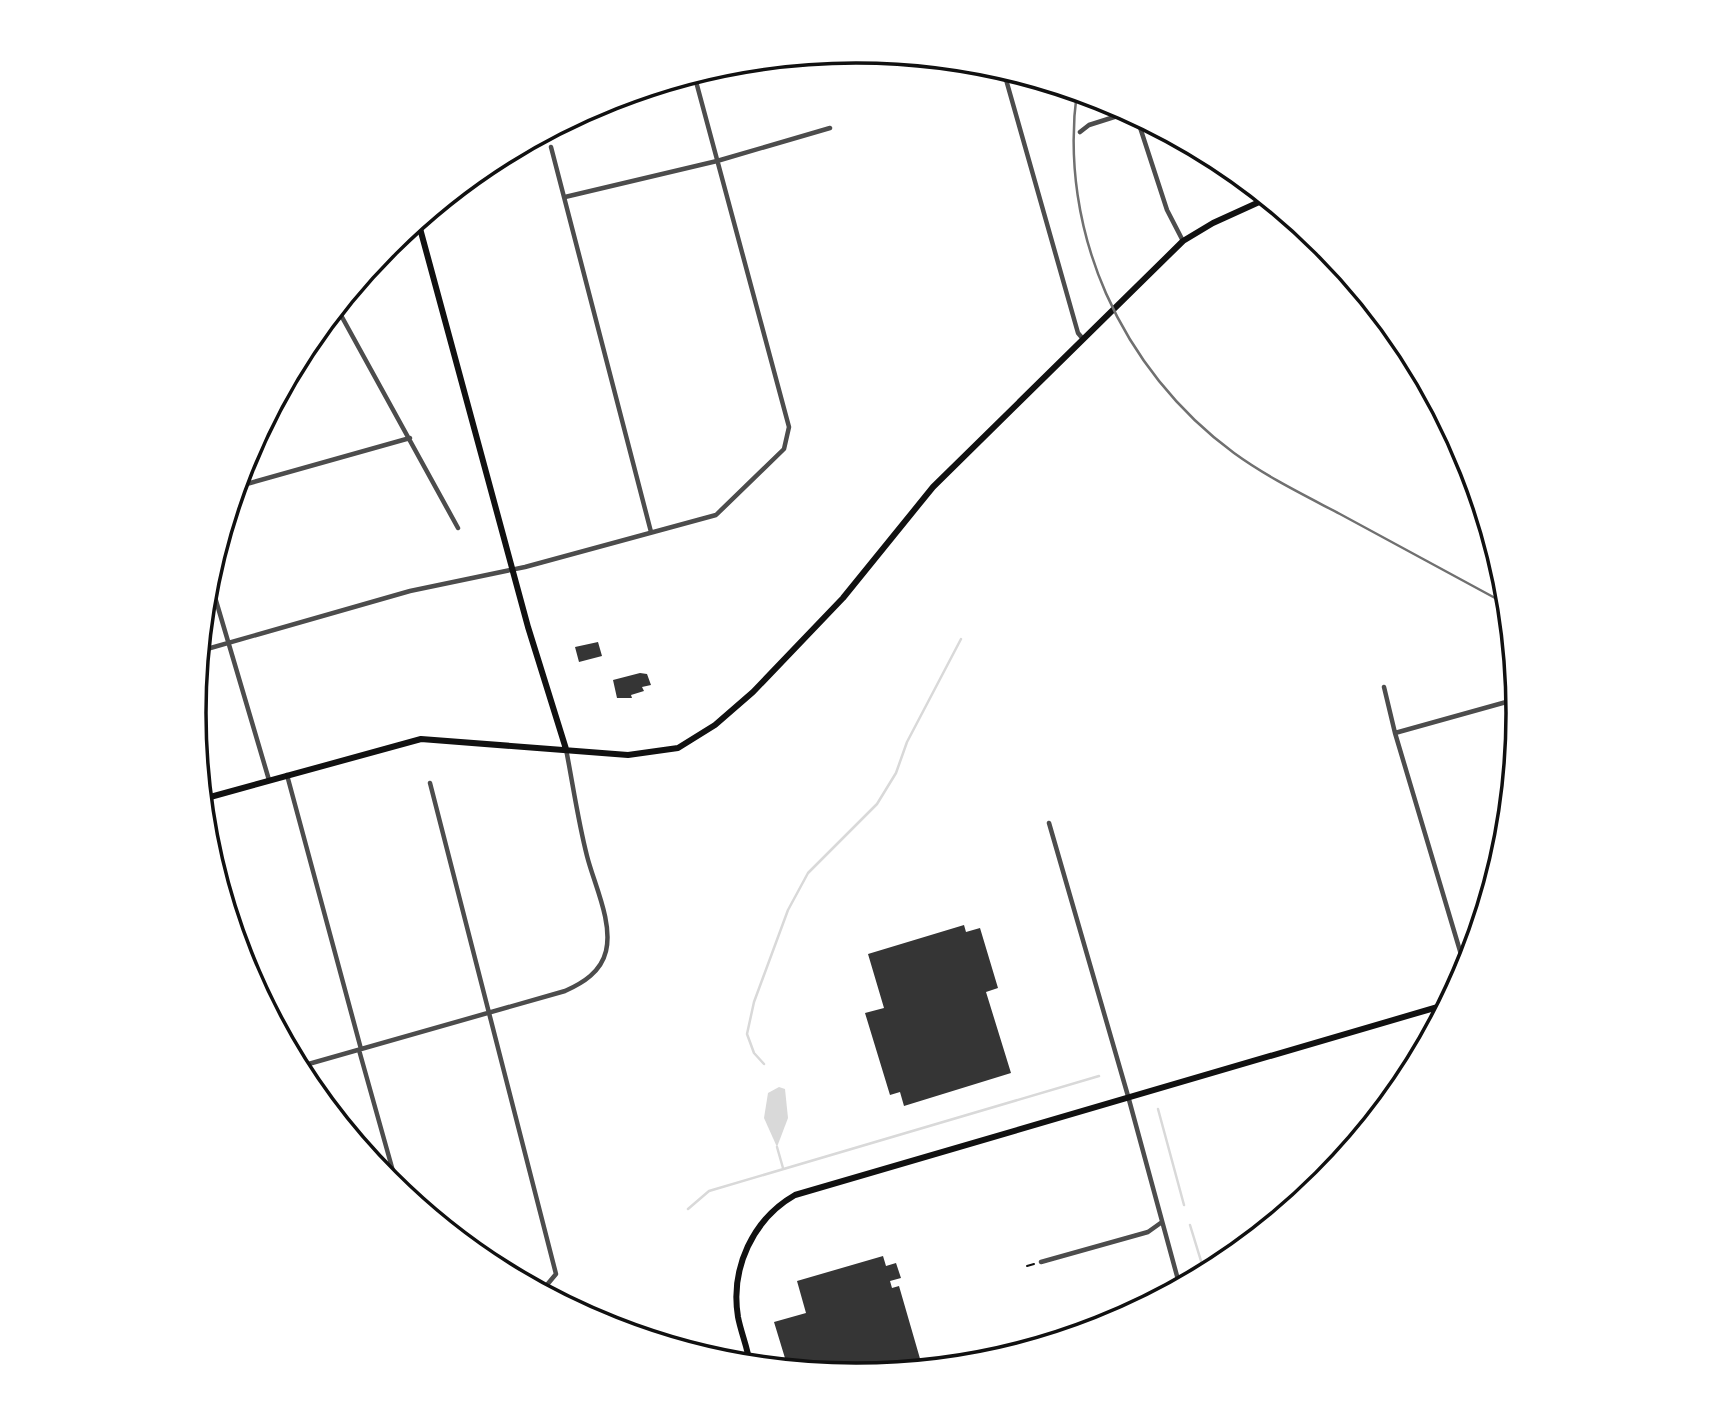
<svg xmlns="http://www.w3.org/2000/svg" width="1713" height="1426" font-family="'Alegreya Sans',sans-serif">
<rect width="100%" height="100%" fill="#fff"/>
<!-- water -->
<path fill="#d9d9d9" d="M779 1087 785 1089 788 1118 777 1147 764 1118 768 1093Z"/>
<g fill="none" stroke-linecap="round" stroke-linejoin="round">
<!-- stream -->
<path stroke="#d9d9d9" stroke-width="2.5" d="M764 1064 754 1053 747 1034 754 1002 788 910 808 873 877 804 896 773 907 742 961 639
M1158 1109 1184 1205
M777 1147 783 1168
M688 1209 709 1191 1099 1076
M1190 1225 1205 1274"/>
</g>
<!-- building -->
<path fill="#353535" d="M598 642 602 656 579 662 575 647Z
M640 673 647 674 651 685 642 687 644 691 631 695 632 698H617L613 680Z
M964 925 966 932 980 928 998 988 986 992 1011 1073 904 1106 900 1092 890 1095 865 1013 884 1008 868 954Z
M883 1256 886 1266 896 1263 901 1278 890 1281 892 1288 899 1286 923 1369 856 1375 788 1368 774 1322 806 1313 797 1281Z"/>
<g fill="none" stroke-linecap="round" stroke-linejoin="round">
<!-- path -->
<path stroke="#111" stroke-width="2" d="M1027 1266 1034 1264"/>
<!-- minor -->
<path stroke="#4c4c4c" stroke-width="4.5" d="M1003 69 1078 333 1083 339
M1136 115 1167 210 1183 241
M1080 132 1089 125 1130 112
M551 147 651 532
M565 197 717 161 830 128
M337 308 458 528
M236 487 410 438
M209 577 269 780
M200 651 410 591 525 567 716 515 784 449 789 427 694 74
M1384 687 1395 733 1466 971
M1395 733 1517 699
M287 775 361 1049
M430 783 556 1274 546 1286 535 1289
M1049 823 1128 1096 1180 1287
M359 1050 398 1189
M298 1067 565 991C583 983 601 972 606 951 613 922 594 884 587 856 578 821 573 785 566 749
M1041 1262 1148 1232 1162 1222"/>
<!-- secondary -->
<path stroke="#111" stroke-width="6" d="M418 221 528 627 566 749
M203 799 421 739 628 755 678 748 715 725 753 692 843 598 933 487 1183 241 1213 223 1268 198
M750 1365C748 1348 741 1333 738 1317 730 1268 753 1219 795 1195L1448 1004"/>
<!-- rail -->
<path stroke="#707070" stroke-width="2.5" d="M1077 91C1058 231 1121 370 1234 453 1267 477 1304 495 1340 514 1396 544 1452 575 1508 605"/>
</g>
<!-- crop -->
<path d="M0 0H1713V1426H0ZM206 713a650 650 0 1 1 1300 0a650 650 0 1 1-1300 0Z" fill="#fff" fill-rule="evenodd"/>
<path fill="none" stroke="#111" stroke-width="3.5" d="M206 713a650 650 0 1 1 1300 0a650 650 0 1 1-1300 0Z"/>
</svg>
